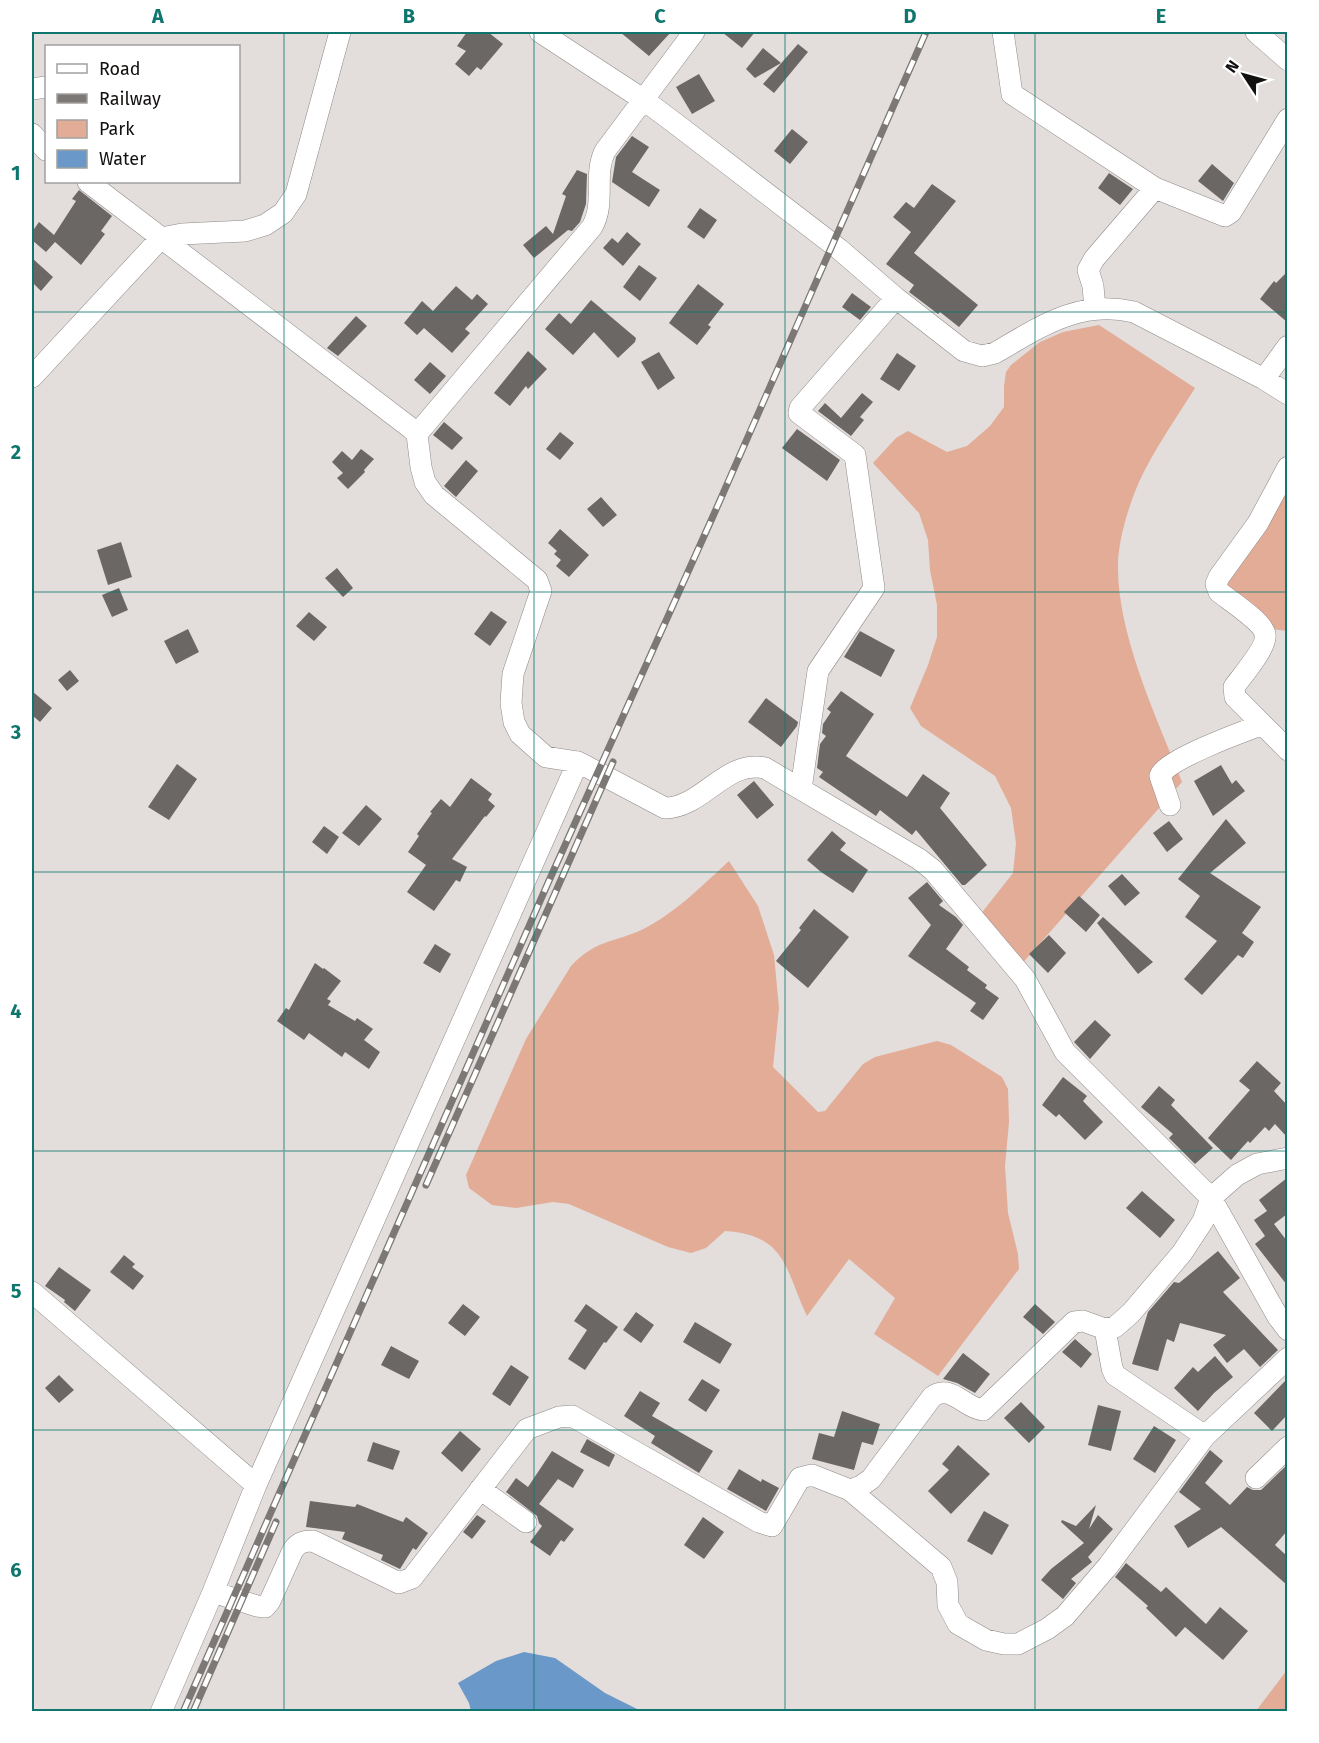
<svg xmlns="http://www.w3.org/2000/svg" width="1319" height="1743" font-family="'Fira Sans',sans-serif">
<rect width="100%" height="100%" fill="#e3dddb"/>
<!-- green -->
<path fill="#e2ac97" d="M1099 325 1195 388C1177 417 1153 451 1139 482 1129 505 1118 540 1118 565 1117 635 1157 718 1182 782L1020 966 980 915 1013 873 1016 843 1011 808 995 776 921 726 910 708 928 665 937 637V605L930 570 928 540 919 513 873 463 896 438 908 431 947 452 967 446 990 426 1004 407V386L1006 372 1011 365 1040 342 1063 332Z
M1287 479V631L1272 629 1221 585Z
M729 861 758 906 774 955 779 1008 773 1067 818 1112 825 1111 829 1106 863 1064 875 1057 937 1041 951 1045 1002 1077 1008 1089 1009 1122 1005 1166 1008 1213 1018 1254 1019 1269 938 1376 874 1334 895 1298 849 1259 807 1316C785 1270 787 1235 725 1231L706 1248 691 1253 668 1247 569 1204 553 1202 516 1208 492 1205 469 1188 466 1175 526 1039 571 966C598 937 619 943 649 926 677 911 705 883 729 861Z
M1287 1670V1711H1256Z"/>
<!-- water -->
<path fill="#6a98c8" d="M524 1652 555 1658 605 1693 641 1711H471L469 1703 458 1683 496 1661Z"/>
<!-- building -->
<path fill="#6b6765" d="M467 32H488L503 44 481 70 477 67 469 76 455 64 466 51 457 46Z
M620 32H671L649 56Z
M722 32H755L742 48Z
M798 44 808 52 774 93 763 84Z
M763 48 781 63 755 78 746 69Z
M699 74 715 101 692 114 676 87Z
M792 129 808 142 790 164 774 151Z
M632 136 649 147 632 172 660 190 649 207 612 182 616 157Z
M1212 164 1234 183 1223 201 1198 181Z
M577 170 587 174 586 204 580 222 572 231 568 230 534 258 523 245 546 226 553 234 566 196 562 194Z
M1109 173 1133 189 1120 205 1098 188Z
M932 184 956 201 914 253 978 305 959 327 940 312 938 314 909 292 914 285 886 264 911 232 893 217 906 202 914 208Z
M79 190 112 216 101 231 105 234 81 265 55 242 46 252 32 240V232L39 222 54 235 76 201 72 199Z
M700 208 717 220 704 239 687 227Z
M627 232 641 244 623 266 603 248 612 238 618 243Z
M32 258 53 277 41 291 32 282Z
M639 265 657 278 640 301 623 287Z
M1287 272V322L1260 299 1274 281 1276 283Z
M698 284 724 304 708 325 711 327 697 345 669 323Z
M456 286 472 300 477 294 488 304 465 329 470 333 452 353 424 328 417 335 404 323 422 301 433 311Z
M852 293 871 307 860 320 842 307Z
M591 300 636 338 635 342 618 358 594 332 573 355 545 329 559 313 571 324Z
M356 316 367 326 338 356 327 348Z
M528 351 547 369 528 389 526 386 510 406 494 393Z
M659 352 675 378 658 390 641 362Z
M897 353 916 366 899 391 880 379Z
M430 362 446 376 430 394 414 380Z
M862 393 873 402 860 417 864 420 851 436 818 411 825 403 841 418Z
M444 422 463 438 452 450 433 435Z
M797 429 840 460 827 481 782 448Z
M560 432 574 443 560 460 546 449Z
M361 449 374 459 364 470 365 472 348 489 337 478 343 473 332 462 342 451 352 460Z
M466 460 478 471 456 497 444 486Z
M601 497 617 515 603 527 587 509Z
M560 529 589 555 569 577 556 566 561 560 554 554 557 551 548 543Z
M121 542 132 577 108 585 97 550Z
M337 568 353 588 343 597 325 578Z
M119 588 128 610 112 617 102 595Z
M491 611 507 622 490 646 474 634Z
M309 612 327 627 314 641 296 626Z
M188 629 199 652 176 664 164 641Z
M860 631 895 650 881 677 844 657Z
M70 670 79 681 67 691 58 680Z
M32 691 52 708 40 722 32 715Z
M841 691 874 714 846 756 907 797 923 774 950 793 940 808 987 865 965 885H962L916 830 912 835 880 810 876 816 819 777 823 772 817 768 820 744 826 736 822 733 823 724 831 712 827 709Z
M766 698 798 722 797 726 781 747 748 722Z
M177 764 197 779 169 820 148 807Z
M1221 765 1232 784 1236 780 1245 791 1213 816 1194 781Z
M471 778 492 794 488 800 495 806 486 817 485 816 452 859 467 867 460 882 456 880 434 911 407 892 426 865 408 852 419 836 417 834 432 813 430 812 441 799 450 807Z
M754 781 774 805 757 819 737 795Z
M366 805 382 819 359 846 342 833Z
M1226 819 1246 843 1210 873 1261 907 1242 933 1254 942 1243 958 1238 955 1202 995 1184 979 1217 941 1185 917 1200 896 1178 879Z
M1169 821 1183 839 1167 852 1153 833Z
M324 826 339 837 327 854 312 842Z
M832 831 846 843 840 850 868 870 853 893 821 872 807 860Z
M1122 874 1140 893 1125 906 1108 886Z
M927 882 943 901 939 905 956 917 963 925 946 949 969 967 967 970 987 985 985 988 999 998 983 1020 970 1011 976 1003 908 956 931 925 908 898Z
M1079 896 1100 915 1086 932 1064 912Z
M814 909 849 937 808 988 776 961 801 930 799 928Z
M1103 917 1153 962 1138 974 1097 923Z
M1049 935 1066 953 1048 973 1029 954Z
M435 944 451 954 440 973 423 963Z
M315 963 323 969 324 968 341 981 327 999 331 1001 328 1005 355 1021 357 1018 373 1029 364 1040 380 1052 369 1069 345 1052 342 1057 309 1033 304 1040 277 1021 286 1008 289 1010Z
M1095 1020 1111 1035 1090 1059 1074 1042Z
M1257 1061 1281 1083 1274 1091 1287 1105V1137L1275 1124 1269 1131 1265 1127 1250 1143 1248 1141 1231 1160 1208 1138 1250 1090 1239 1081Z
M1063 1077 1087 1096 1083 1101 1103 1122 1085 1140 1059 1114 1056 1117 1042 1105Z
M1159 1086 1175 1100 1171 1105 1213 1148 1195 1164 1169 1138 1173 1134 1141 1107Z
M1287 1178V1214L1274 1224 1287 1241V1285L1255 1244 1265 1236 1254 1220 1267 1211 1259 1200Z
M1142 1191 1175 1220 1160 1238 1126 1208Z
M1218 1251 1240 1278 1223 1292 1278 1350 1260 1367 1244 1349 1227 1363 1213 1345 1226 1335 1180 1323 1174 1342 1167 1339 1158 1371 1132 1364 1148 1312 1174 1282 1179 1283Z
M124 1255 135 1264 132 1267 144 1276 133 1290 110 1272Z
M59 1267 91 1290 75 1311 64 1302 65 1300 45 1286Z
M463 1304 480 1317 465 1336 448 1323Z
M586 1304 618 1327 606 1343 604 1342 585 1370 568 1359 587 1330 574 1321Z
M1035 1304 1055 1322 1043 1334 1023 1317Z
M636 1312 654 1325 641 1343 623 1330Z
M695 1322 732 1344 720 1364 683 1342Z
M1075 1339 1092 1354 1081 1368 1062 1352Z
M391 1346 419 1361 409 1379 381 1365Z
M963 1353 990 1374 975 1393 957 1383 943 1379Z
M1215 1356 1233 1377 1214 1393 1198 1411 1174 1388 1193 1367 1198 1372Z
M511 1365 529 1377 510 1406 492 1394Z
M59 1375 74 1390 59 1403 45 1388Z
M702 1379 720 1390 706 1412 688 1400Z
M1287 1379V1415L1272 1431 1254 1413Z
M640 1391 660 1403 652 1416 713 1451 699 1473 651 1443 655 1436 624 1416Z
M1021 1402 1045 1427 1029 1443 1004 1418Z
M1098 1405 1121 1411 1111 1451 1088 1445Z
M842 1411 880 1424 873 1445 862 1442 854 1470 812 1459 819 1433 834 1437Z
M1154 1426 1176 1440 1155 1473 1133 1459Z
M460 1431 481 1449 462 1472 441 1453Z
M587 1439 615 1455 609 1467 580 1452Z
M373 1442 400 1451 393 1470 367 1461Z
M958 1445 990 1474 951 1514 928 1491 949 1470 942 1464Z
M1210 1450 1223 1461 1205 1483 1230 1505 1247 1487 1253 1490H1261L1287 1465V1531L1275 1545 1287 1556V1585L1221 1527 1188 1548 1174 1526 1201 1509 1179 1492Z
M552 1451 584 1470 573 1488 558 1479 539 1504 574 1529 564 1542 561 1540 550 1556 530 1542 542 1526 539 1523 537 1516 506 1492 516 1478 528 1487Z
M739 1469 761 1482 762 1479 779 1488 766 1511 727 1489Z
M310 1501 355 1507 357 1504 403 1522 406 1517 428 1533 416 1550 413 1548 400 1569 381 1560 383 1555 342 1539 345 1532 306 1527Z
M1096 1505 1089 1529 1098 1515 1113 1529 1088 1557 1092 1562 1071 1579 1076 1583 1063 1599 1041 1580 1051 1569 1084 1543 1061 1522 1062 1520 1076 1526Z
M984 1511 1009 1525 992 1555 967 1541Z
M477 1515 486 1521 472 1539 463 1532Z
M703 1517 724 1532 704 1559 684 1545Z
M1126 1563 1161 1592 1166 1587 1206 1624 1220 1607 1248 1631 1223 1660 1185 1627 1176 1637 1146 1608 1148 1606 1115 1577Z"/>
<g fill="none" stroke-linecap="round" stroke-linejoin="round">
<defs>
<path id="minor" d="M540 32 644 100 680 127 839 249 896 298 964 351 982 356 995 353C1040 327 1079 299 1134 312L1264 379 1288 394
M1003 32 1012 94 1155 188
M1256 32 1288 60
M32 89 46 87
M32 134 46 150
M88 182 412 429 417 434 421 467 425 482 434 495 537 580 541 591 513 674 511 703 514 722 520 734 546 757 578 762 665 808C702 808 726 759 765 768L919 859 933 870 1025 979 1065 1052 1211 1198 1278 1317 1288 1330
M1095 309 1093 286 1088 270 1094 259 1155 188 1225 216 1231 212 1288 119
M32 377 161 238 182 234 245 231 265 225 283 213 296 194 340 32
M1264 379 1288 346
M417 434 592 227C606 203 593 175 605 151L694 32
M1288 467 1258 523 1219 577 1216 584 1219 592C1229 600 1263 622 1265 634 1268 646 1242 676 1234 687L1235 697 1288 750
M801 789 818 671 874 588 855 455 799 413 800 408 896 298
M1170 805 1160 776C1165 760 1242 732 1261 725
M32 1292 256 1485
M1105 1329 1112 1368 1115 1375 1205 1436
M1256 1478 1288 1447
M480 1489 526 1522
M850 1490 941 1567 947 1582 948 1605 958 1624 986 1640 1004 1644H1018L1047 1629 1065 1616 1108 1566 1205 1436 1288 1358
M213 1592 257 1606 265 1607 270 1601 293 1550C299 1542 304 1541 313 1541L399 1583 412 1578 527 1429 559 1417 572 1416 759 1522 772 1526 800 1478 812 1475 850 1490 861 1486 871 1479 932 1397C951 1383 964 1408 983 1410L1074 1322 1083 1321 1105 1329 1115 1327 1131 1313 1182 1253 1203 1221 1211 1198 1237 1175 1257 1164 1288 1158
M161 1712 213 1592 256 1485 578 762"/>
</defs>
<!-- minor casing -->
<use href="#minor" stroke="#8f8a89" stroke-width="22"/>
<!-- minor -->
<use href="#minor" stroke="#fff" stroke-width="21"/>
<defs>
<path id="rail" d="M426 1185 613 762
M183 1712 548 883 714 514 926 32
M193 1712 276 1522"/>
</defs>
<!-- rail casing -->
<use href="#rail" stroke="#7c7876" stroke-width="7"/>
<!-- rail -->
<use href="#rail" stroke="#fff" stroke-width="4.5" stroke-dasharray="14" stroke-linecap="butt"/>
</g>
<!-- grid -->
<path fill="none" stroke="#0f766e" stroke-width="1.5" stroke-opacity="0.55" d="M284 32V1712M534 32V1712M785 32V1712M1035 32V1712M32 312H1288M32 592H1288M32 872H1288M32 1151H1288M32 1430H1288"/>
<!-- border -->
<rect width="1319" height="1743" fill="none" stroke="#ffffff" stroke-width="66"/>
<!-- legend -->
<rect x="45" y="45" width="195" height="138" fill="#ffffff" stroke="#a1a09f" stroke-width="1.5"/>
<rect x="57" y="64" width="30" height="9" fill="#ffffff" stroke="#a1a09f" stroke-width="1.5"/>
<text x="99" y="75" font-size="18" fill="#131110">Road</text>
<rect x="57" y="94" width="30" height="9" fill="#7c7876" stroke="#a1a09f" stroke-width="1.5"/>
<text x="99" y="105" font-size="18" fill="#131110">Railway</text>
<rect x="57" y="120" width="30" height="18" fill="#e2ac97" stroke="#a1a09f" stroke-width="1.5"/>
<text x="99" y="135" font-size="18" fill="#131110">Park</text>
<rect x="57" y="150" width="30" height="18" fill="#6a98c8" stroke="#a1a09f" stroke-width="1.5"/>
<text x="99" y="165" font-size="18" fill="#131110">Water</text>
<!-- north arrow -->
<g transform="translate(1244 75) rotate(306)" stroke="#ffffff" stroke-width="4.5" paint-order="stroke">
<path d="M0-4.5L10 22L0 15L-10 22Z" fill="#131110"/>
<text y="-9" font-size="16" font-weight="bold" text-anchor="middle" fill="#131110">N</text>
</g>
<rect x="33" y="33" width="1253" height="1677" fill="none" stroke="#0f766e" stroke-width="2"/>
<g font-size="20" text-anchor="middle" font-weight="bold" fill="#0f766e">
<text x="158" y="23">A</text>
<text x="409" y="23">B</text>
<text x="660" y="23">C</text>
<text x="910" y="23">D</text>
<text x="1161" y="23">E</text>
<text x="16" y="180">1</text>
<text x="16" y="459">2</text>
<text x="16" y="739">3</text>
<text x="16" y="1018">4</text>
<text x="16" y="1298">5</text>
<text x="16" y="1577">6</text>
</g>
</svg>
